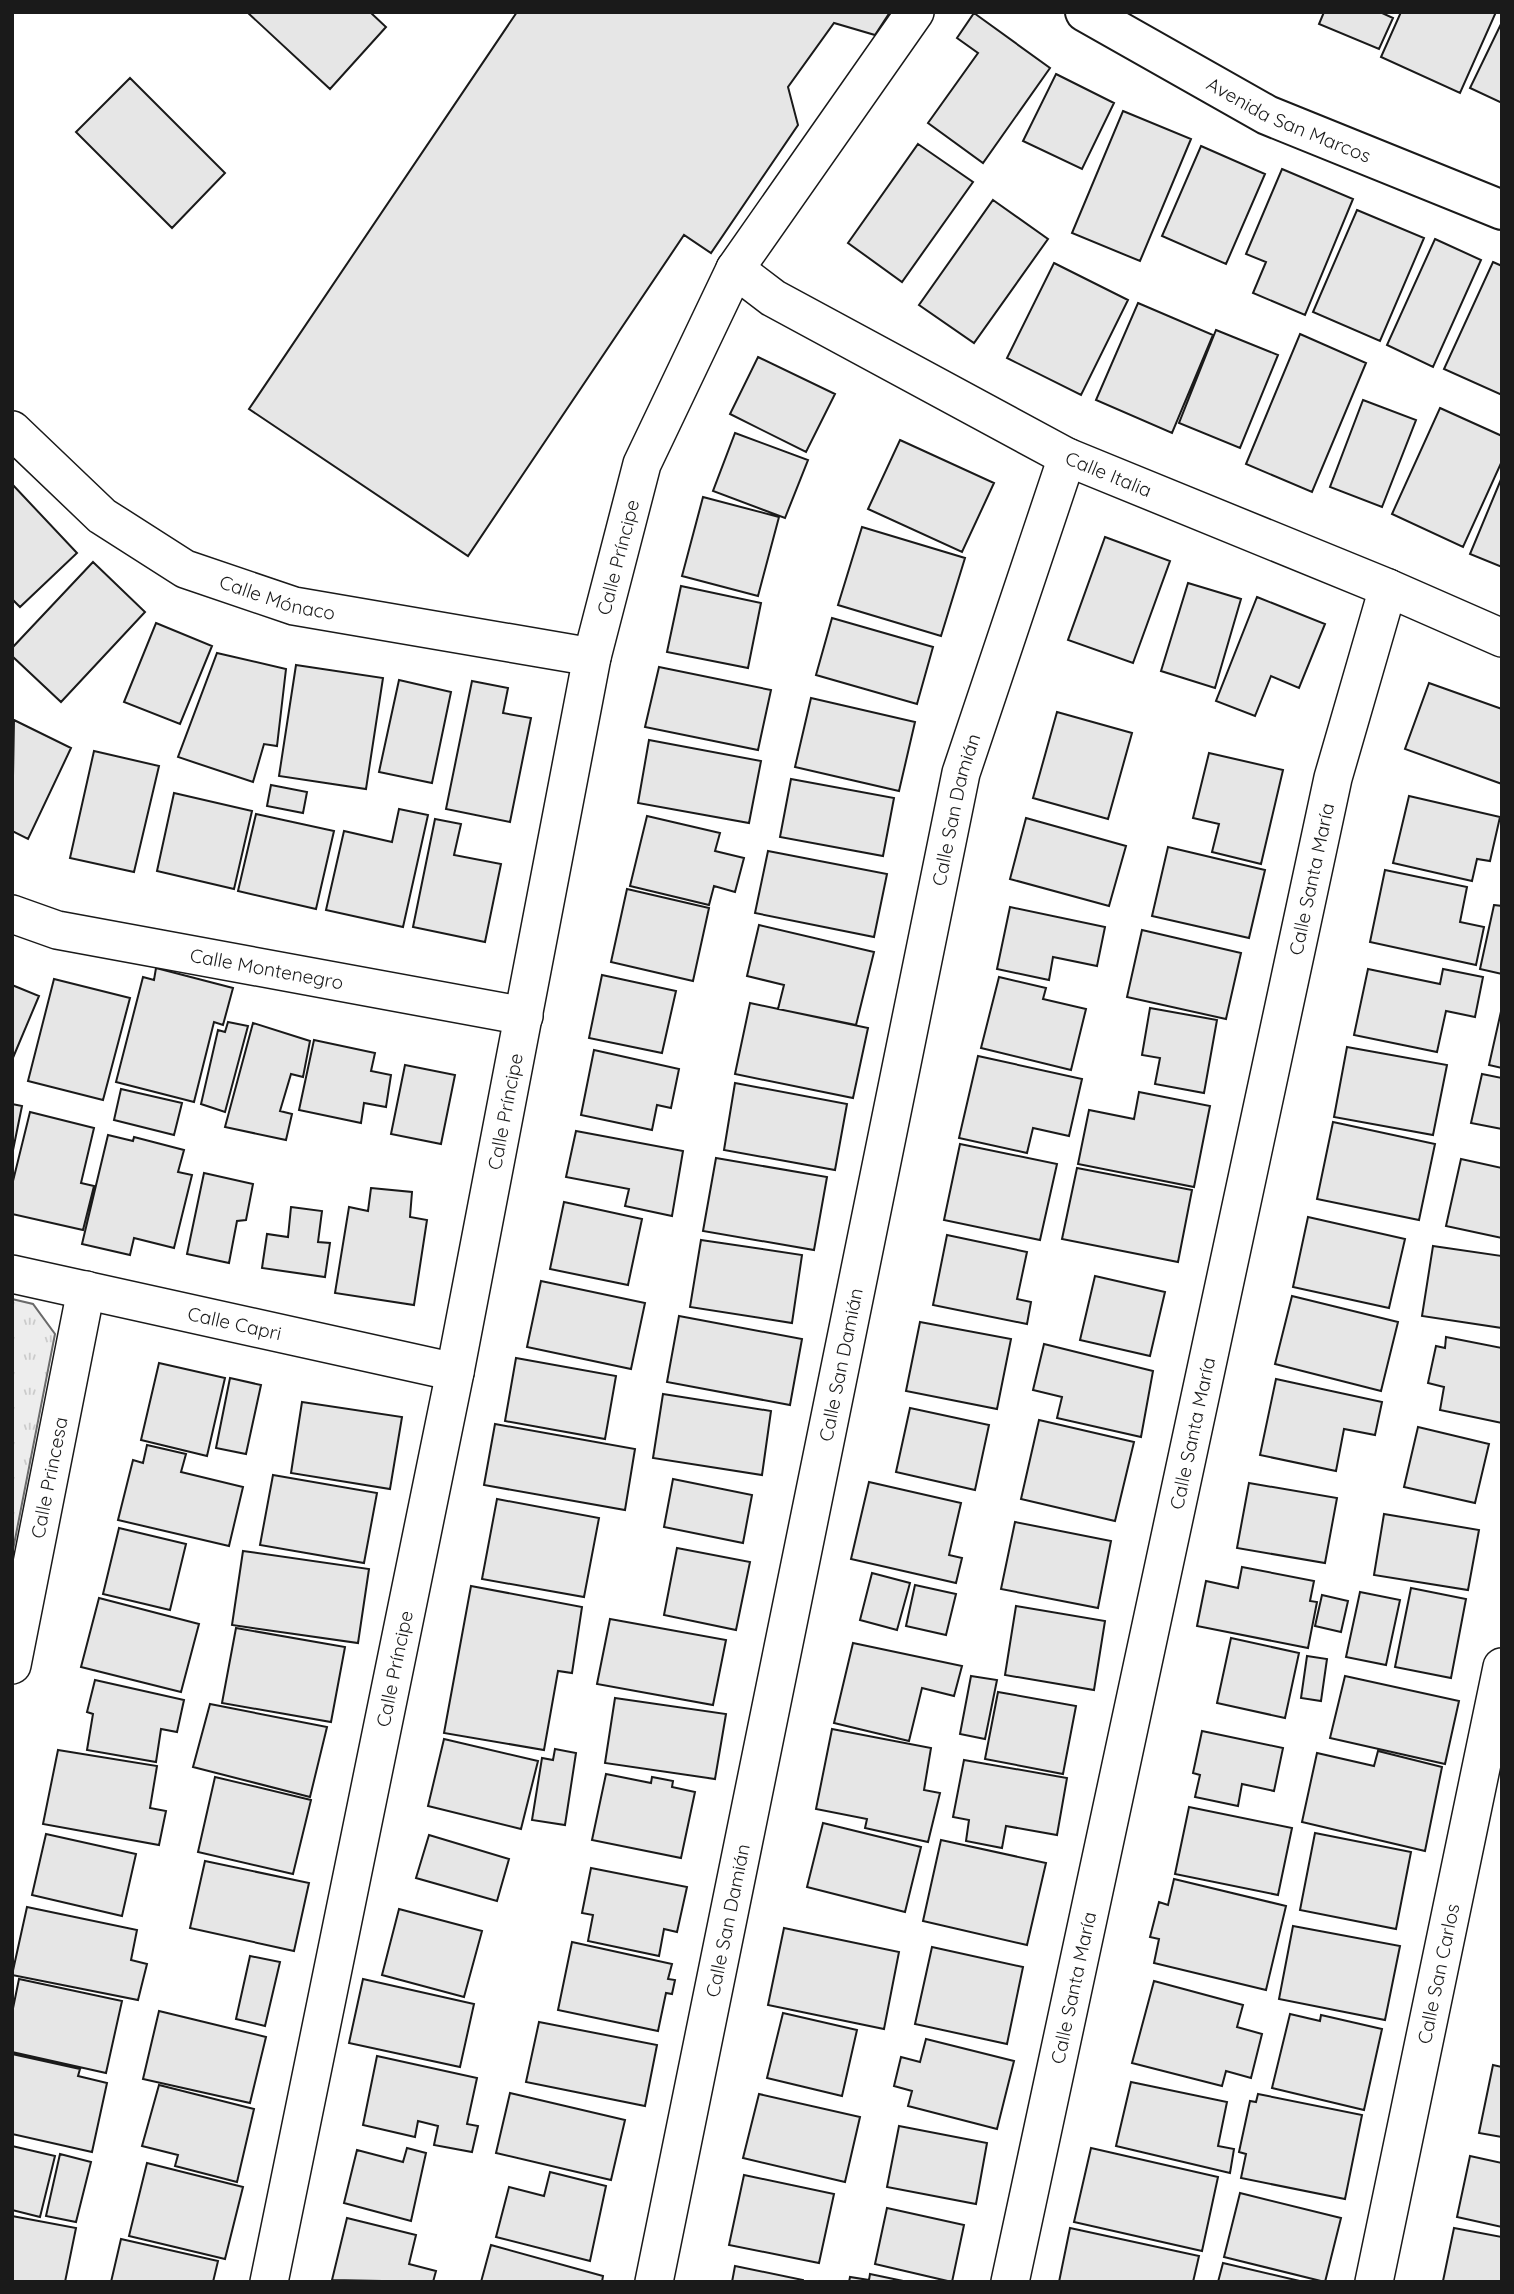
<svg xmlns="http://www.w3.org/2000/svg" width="1514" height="2294" font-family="Quicksand,sans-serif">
<defs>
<pattern id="park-tufts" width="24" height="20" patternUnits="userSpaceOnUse" patternTransform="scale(1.75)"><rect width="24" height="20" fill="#ededed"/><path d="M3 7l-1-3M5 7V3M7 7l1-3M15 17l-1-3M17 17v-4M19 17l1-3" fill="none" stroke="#cbcbcb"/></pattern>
</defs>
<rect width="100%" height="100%" fill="#fff"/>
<!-- park -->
<path fill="url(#park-tufts)" stroke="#6a6a6a" stroke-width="2" d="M12 1299 33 1304 55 1334 12 1555Z"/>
<!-- building -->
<path fill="#e6e6e6" stroke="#1a1a1a" stroke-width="2" d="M247 12H370L386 27 330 89Z
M517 12H890L875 35 834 23 788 87 798 125 711 253 684 235 468 556 249 409Z
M1324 12H1380L1393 18 1379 49 1319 24Z
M1401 12H1496L1460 93 1381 57Z
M974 13 1050 68 983 163 928 123 978 53 957 38Z
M1501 24H1502V103L1470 88Z
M1056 74 1114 103 1082 169 1023 141Z
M130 78 225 173 172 228 76 132Z
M1123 111 1191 139 1140 261 1072 233Z
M918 144 973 182 902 282 848 243Z
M1201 146 1265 174 1226 264 1162 236Z
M1282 169 1353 199 1305 315 1253 293 1266 262 1246 254Z
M993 200 1048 239 974 343 919 305Z
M1357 210 1424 238 1380 341 1313 312Z
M1435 239 1481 260 1433 367 1387 345Z
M1493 262 1502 266V395L1444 369Z
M1054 263 1128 300 1081 395 1007 358Z
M1138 303 1213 335 1172 433 1096 400Z
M1216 330 1278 355 1240 448 1179 423Z
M1300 334 1366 363 1312 492 1246 464Z
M758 357 835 394 806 452 730 414Z
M1363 400 1416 420 1382 507 1330 487Z
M1440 408 1502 436V461L1463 547 1392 514Z
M735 433 808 460 785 518 713 491Z
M900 440 994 483 962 552 868 509Z
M1502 477V567L1470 554Z
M12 484 77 553 20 607 12 599Z
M703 497 779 517 758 596 682 576Z
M862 527 965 558 941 636 838 605Z
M1105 537 1170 561 1133 663 1068 640Z
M93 562 145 612 61 702 12 656V648Z
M1188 583 1241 599 1215 688 1161 671Z
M681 586 761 603 748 668 667 652Z
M1257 597 1325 624 1299 688 1271 676 1255 716 1216 701Z
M832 618 933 647 917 704 816 675Z
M156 623 212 646 180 724 124 702Z
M217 653 286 669 277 746 264 744 253 782 178 757Z
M296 665 383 678 366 789 279 776Z
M659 667 771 690 758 750 645 727Z
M399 680 451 692 432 783 379 772Z
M472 681 508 688 503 713 531 718 510 822 446 809Z
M1429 683 1502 709V784L1405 749Z
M811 698 915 722 899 791 795 767Z
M1057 712 1132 733 1108 819 1033 798Z
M14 720 71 748 28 839 12 831Z
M649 740 761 761 749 823 638 803Z
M94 751 159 766 134 872 70 858Z
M1209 753 1283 770 1261 864 1212 852 1219 824 1193 818Z
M791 779 894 798 883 856 780 837Z
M271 785 307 792 303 813 267 806Z
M174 793 252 811 234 889 157 871Z
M1409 796 1500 817 1490 861 1477 859 1472 881 1393 863Z
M399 809 428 815 403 927 326 910 344 831 392 842Z
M256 814 334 831 316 909 238 891Z
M647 816 720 833 715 851 744 858 735 892 714 886 709 905 630 886Z
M1026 818 1126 846 1109 906 1010 879Z
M435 819 461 824 454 855 501 864 485 942 413 927Z
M1168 847 1265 870 1249 938 1152 916Z
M768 851 887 874 874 937 755 913Z
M1385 870 1467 887 1460 922 1484 927 1476 965 1370 942Z
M627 889 709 908 693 981 611 962Z
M1494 905 1502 906V974L1480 969Z
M1010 907 1105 927 1097 966 1053 957 1049 980 997 969Z
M759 925 874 952 856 1025 778 1009 784 985 747 976Z
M1142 930 1241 953 1226 1019 1127 997Z
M156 968 233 988 223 1025 214 1022 194 1102 116 1082 143 977 154 980Z
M1368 969 1440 984 1443 969 1483 977 1475 1017 1446 1011 1437 1052 1354 1035Z
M602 975 676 991 662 1053 589 1038Z
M999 977 1046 988 1043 999 1086 1009 1071 1070 981 1048Z
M54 979 130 998 103 1100 28 1081Z
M12 985 39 996 12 1060Z
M750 1003 868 1028 853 1098 735 1074Z
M1502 1007V1068L1489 1065Z
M1150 1008 1217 1020 1204 1093 1155 1084 1160 1058 1142 1055Z
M228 1022 248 1026 225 1112 201 1104 218 1030 225 1032Z
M253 1023 310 1041 303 1077 291 1074 280 1111 292 1114 286 1140 225 1127Z
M314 1040 375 1053 371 1071 391 1075 386 1107 364 1103 361 1123 299 1110Z
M1347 1047 1447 1065 1433 1135 1334 1117Z
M594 1050 679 1069 671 1108 657 1105 652 1130 581 1115Z
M978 1056 1082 1079 1069 1136 1033 1128 1027 1153 959 1138Z
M405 1065 455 1075 441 1144 391 1134Z
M1482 1074 1502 1078V1129L1471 1123Z
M735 1083 847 1104 835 1170 724 1150Z
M121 1089 182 1103 174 1135 114 1120Z
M1139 1092 1210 1106 1194 1187 1078 1164 1089 1110 1134 1119Z
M12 1104 22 1106 12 1155Z
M30 1112 94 1128 81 1183 94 1186 83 1230 12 1214V1185Z
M1333 1122 1435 1144 1419 1220 1317 1199Z
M576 1131 683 1151 672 1216 625 1206 629 1189 566 1177Z
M108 1135 133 1141 134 1137 184 1150 178 1172 192 1175 174 1248 134 1238 130 1255 82 1244Z
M960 1144 1057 1164 1040 1240 944 1220Z
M716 1158 827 1177 814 1250 703 1231Z
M1461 1159 1502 1168V1238L1446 1226Z
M1077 1168 1192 1190 1178 1262 1062 1239Z
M204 1173 253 1184 246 1220 237 1221 229 1263 187 1254Z
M371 1188 412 1192 410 1217 427 1220 414 1305 335 1293 349 1207 368 1211Z
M564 1202 642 1219 628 1285 550 1269Z
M291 1207 322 1211 318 1242 330 1243 325 1277 262 1268 267 1234 288 1237Z
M1308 1217 1405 1239 1389 1308 1293 1287Z
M947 1235 1027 1252 1017 1299 1031 1302 1027 1324 933 1305Z
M701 1240 802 1255 792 1323 690 1307Z
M1433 1246 1502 1256V1328L1422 1316Z
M1095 1276 1165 1292 1150 1356 1080 1340Z
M541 1281 645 1303 631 1369 527 1347Z
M1292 1296 1398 1322 1381 1391 1275 1364Z
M679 1316 802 1339 790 1405 667 1382Z
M920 1322 1011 1339 997 1409 906 1391Z
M1446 1337 1502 1348V1423L1440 1410 1444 1387 1428 1383 1436 1346 1445 1348Z
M1044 1344 1153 1371 1141 1437 1057 1418 1062 1397 1033 1390Z
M516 1358 616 1376 605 1439 505 1421Z
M159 1363 225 1378 207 1456 141 1440Z
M230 1378 261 1385 246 1454 216 1448Z
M1276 1379 1382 1402 1375 1435 1344 1429 1336 1471 1260 1455Z
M663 1394 771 1411 762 1475 653 1458Z
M302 1402 402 1417 390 1489 291 1473Z
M910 1408 989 1425 975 1490 896 1472Z
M1039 1420 1134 1442 1115 1521 1021 1499Z
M495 1424 635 1449 625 1510 484 1485Z
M1418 1427 1489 1444 1475 1503 1404 1487Z
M147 1445 186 1454 181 1472 243 1487 229 1546 118 1520 133 1460 143 1463Z
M273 1475 377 1493 364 1563 260 1545Z
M673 1479 752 1495 743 1543 664 1527Z
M869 1482 961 1503 949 1555 962 1558 956 1583 851 1559Z
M1249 1483 1337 1498 1325 1563 1237 1548Z
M497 1499 599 1518 584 1597 482 1579Z
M1384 1514 1479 1530 1468 1590 1374 1575Z
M1015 1522 1111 1541 1098 1608 1001 1589Z
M119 1528 186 1544 170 1610 103 1594Z
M677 1548 750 1562 736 1630 664 1615Z
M243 1551 369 1569 358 1643 232 1625Z
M1242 1567 1314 1581 1310 1601 1317 1602 1308 1648 1197 1626 1206 1581 1238 1588Z
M872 1573 910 1583 897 1630 860 1620Z
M915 1585 956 1594 946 1635 906 1626Z
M471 1586 582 1607 572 1673 558 1671 544 1750 444 1733Z
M1411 1588 1466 1599 1451 1678 1395 1667Z
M1360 1592 1400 1600 1386 1665 1346 1657Z
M1322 1595 1348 1601 1341 1632 1315 1626Z
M99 1598 199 1624 181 1692 81 1667Z
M1016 1606 1105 1621 1094 1690 1005 1675Z
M610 1619 726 1640 713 1705 597 1684Z
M236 1628 345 1647 331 1722 222 1703Z
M1231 1638 1299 1653 1285 1718 1217 1703Z
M853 1643 962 1666 954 1696 922 1688 909 1741 834 1723Z
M1307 1656 1327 1659 1321 1701 1301 1698Z
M971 1676 997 1680 985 1739 960 1734Z
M1345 1676 1459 1701 1445 1764 1330 1738Z
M95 1680 184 1700 177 1732 161 1729 156 1762 87 1750 93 1714 87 1712Z
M998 1692 1076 1706 1063 1774 985 1759Z
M615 1698 726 1714 715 1779 605 1763Z
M210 1704 327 1727 310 1797 193 1767Z
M832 1729 931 1748 924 1790 940 1793 928 1842 865 1828 867 1819 816 1809Z
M1202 1731 1283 1748 1274 1791 1242 1784 1238 1806 1195 1797 1200 1775 1193 1773Z
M444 1739 538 1761 521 1829 428 1806Z
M555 1749 576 1753 565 1825 532 1820 542 1758 553 1760Z
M58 1750 157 1766 150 1808 166 1811 159 1845 43 1824Z
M1378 1751 1442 1767 1425 1851 1302 1822 1317 1753 1374 1766Z
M964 1760 1067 1778 1057 1835 1006 1826 1002 1848 966 1841 969 1820 953 1817Z
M606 1774 651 1783 652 1777 673 1781 672 1787 695 1792 681 1858 592 1840Z
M215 1777 311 1800 293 1874 198 1852Z
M1189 1807 1292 1828 1278 1895 1175 1874Z
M823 1823 921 1847 905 1912 807 1887Z
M1315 1833 1411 1852 1396 1929 1300 1910Z
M46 1834 136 1854 122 1916 32 1895Z
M429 1835 509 1859 497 1901 416 1878Z
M941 1840 1046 1863 1027 1945 923 1921Z
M205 1861 309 1883 294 1951 190 1928Z
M591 1868 687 1887 677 1932 664 1929 659 1956 588 1941 593 1915 582 1913Z
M1174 1879 1286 1906 1266 1990 1154 1963 1159 1939 1150 1937 1159 1902 1168 1905Z
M27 1907 137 1930 131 1960 147 1964 138 2000 12 1975Z
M399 1909 482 1931 464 1997 382 1975Z
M1293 1926 1400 1946 1385 2020 1279 1999Z
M784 1928 899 1952 884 2029 768 2005Z
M572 1942 672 1964 668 1979 675 1980 672 1994 666 1993 658 2031 558 2010Z
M932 1947 1023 1967 1007 2044 915 2024Z
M250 1956 280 1962 265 2026 236 2019Z
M19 1979 122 2001 106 2073 12 2052V2013Z
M363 1979 474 2004 460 2067 349 2043Z
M1154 1981 1243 2005 1237 2027 1262 2034 1251 2078 1226 2071 1222 2086 1132 2063Z
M159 2011 266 2037 250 2103 143 2079Z
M783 2013 857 2030 842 2096 767 2078Z
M1290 2014 1320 2021 1321 2015 1382 2029 1364 2110 1272 2088Z
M539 2022 657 2045 645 2106 526 2082Z
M926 2039 1014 2061 997 2129 908 2106 912 2091 894 2086 901 2057 920 2062Z
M12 2054 80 2069 78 2076 107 2083 92 2152 12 2134Z
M377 2056 477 2078 467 2124 478 2126 472 2152 434 2145 438 2126 418 2121 415 2137 363 2125Z
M1493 2065 1502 2067V2137L1479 2133Z
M1131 2082 1227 2102 1218 2146 1234 2149 1230 2173 1116 2146Z
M159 2085 254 2109 237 2182 175 2166 178 2155 142 2146Z
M510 2093 625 2120 611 2180 496 2153Z
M759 2094 860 2117 845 2182 743 2158Z
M1258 2094 1362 2115 1345 2199 1241 2178 1246 2154 1239 2152 1250 2101 1256 2102Z
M899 2126 987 2143 976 2204 887 2187Z
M12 2146 55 2156 40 2217 12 2210Z
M407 2148 426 2153 411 2221 344 2203 357 2150 403 2162Z
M1091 2148 1218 2177 1202 2251 1074 2222Z
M60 2154 91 2162 76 2222 46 2216Z
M1470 2156 1502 2163V2227L1457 2217Z
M147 2163 243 2187 225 2259 129 2236Z
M550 2172 606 2186 590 2261 496 2237 509 2187 544 2196Z
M744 2175 834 2194 819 2263 729 2245Z
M1240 2193 1341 2218 1325 2282 1224 2257Z
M887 2208 964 2225 952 2282 875 2264Z
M12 2216 76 2228 65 2282H12Z
M347 2218 416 2235 409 2264 436 2271 433 2282 332 2280Z
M1070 2228 1199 2256 1193 2282H1059Z
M1454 2228 1502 2237V2282L1443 2281Z
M121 2239 218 2261 213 2282H111Z
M491 2245 603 2276 602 2282H481Z
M1223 2263 1304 2282H1218Z
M735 2266 803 2280V2282H732Z
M870 2274 908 2282H849L850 2277 869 2280Z"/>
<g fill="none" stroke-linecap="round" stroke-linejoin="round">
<defs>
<g id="street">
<path id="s1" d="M735 269 773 298 1067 457 1388 588 1502 638"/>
<path id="s2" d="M12 430 102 516 185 569 294 606 592 657"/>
<path id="s3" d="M12 914 57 930 524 1016"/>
<path id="s4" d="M12 1274 455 1372"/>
<path id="s5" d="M12 1665 86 1290"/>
<path id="s6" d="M269 2282 455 1372 592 657 642 464 735 269 915 12"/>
<path id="s7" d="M654 2282 961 773 1067 457"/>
<path id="s8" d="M1010 2282 1333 778 1388 588"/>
<path id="s9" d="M1374 2282 1502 1667"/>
</g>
<g id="secondary">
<path id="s10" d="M1085 12 1267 115 1502 210"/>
</g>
</defs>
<!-- street casing -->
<use href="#street" stroke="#1a1a1a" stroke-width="40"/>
<!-- secondary casing -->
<use href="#secondary" stroke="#1a1a1a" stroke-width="42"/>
<!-- street -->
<use href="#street" stroke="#fff" stroke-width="37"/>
<!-- secondary -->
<use href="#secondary" stroke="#fff" stroke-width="38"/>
</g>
<g text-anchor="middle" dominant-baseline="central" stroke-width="5" stroke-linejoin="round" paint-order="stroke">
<!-- street labels -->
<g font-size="19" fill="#1a1a1a" stroke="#fff">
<text stroke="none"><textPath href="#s10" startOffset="231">Avenida San Marcos</textPath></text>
<text stroke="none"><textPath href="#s1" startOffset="427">Calle Italia</textPath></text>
<text stroke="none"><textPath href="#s6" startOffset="1760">Calle Príncipe</textPath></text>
<text stroke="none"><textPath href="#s2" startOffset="320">Calle Mónaco</textPath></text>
<text stroke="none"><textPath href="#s7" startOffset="1503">Calle San Damián</textPath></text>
<text stroke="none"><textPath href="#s8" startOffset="1435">Calle Santa María</textPath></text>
<text stroke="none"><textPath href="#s3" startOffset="261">Calle Montenegro</textPath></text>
<text stroke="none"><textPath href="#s6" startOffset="1194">Calle Príncipe</textPath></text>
<text stroke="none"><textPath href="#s4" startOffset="228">Calle Capri</textPath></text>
<text stroke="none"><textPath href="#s7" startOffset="936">Calle San Damián</textPath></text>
<text stroke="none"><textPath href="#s8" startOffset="868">Calle Santa María</textPath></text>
<text stroke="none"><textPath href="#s5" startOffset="191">Calle Princesa</textPath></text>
<text stroke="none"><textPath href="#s6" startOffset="626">Calle Príncipe</textPath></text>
<text stroke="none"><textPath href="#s7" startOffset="369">Calle San Damián</textPath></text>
<text stroke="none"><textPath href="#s9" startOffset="315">Calle San Carlos</textPath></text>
<text stroke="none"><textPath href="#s8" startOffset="301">Calle Santa María</textPath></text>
</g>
</g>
<!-- border -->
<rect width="1514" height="2294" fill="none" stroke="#1a1a1a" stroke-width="28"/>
</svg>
